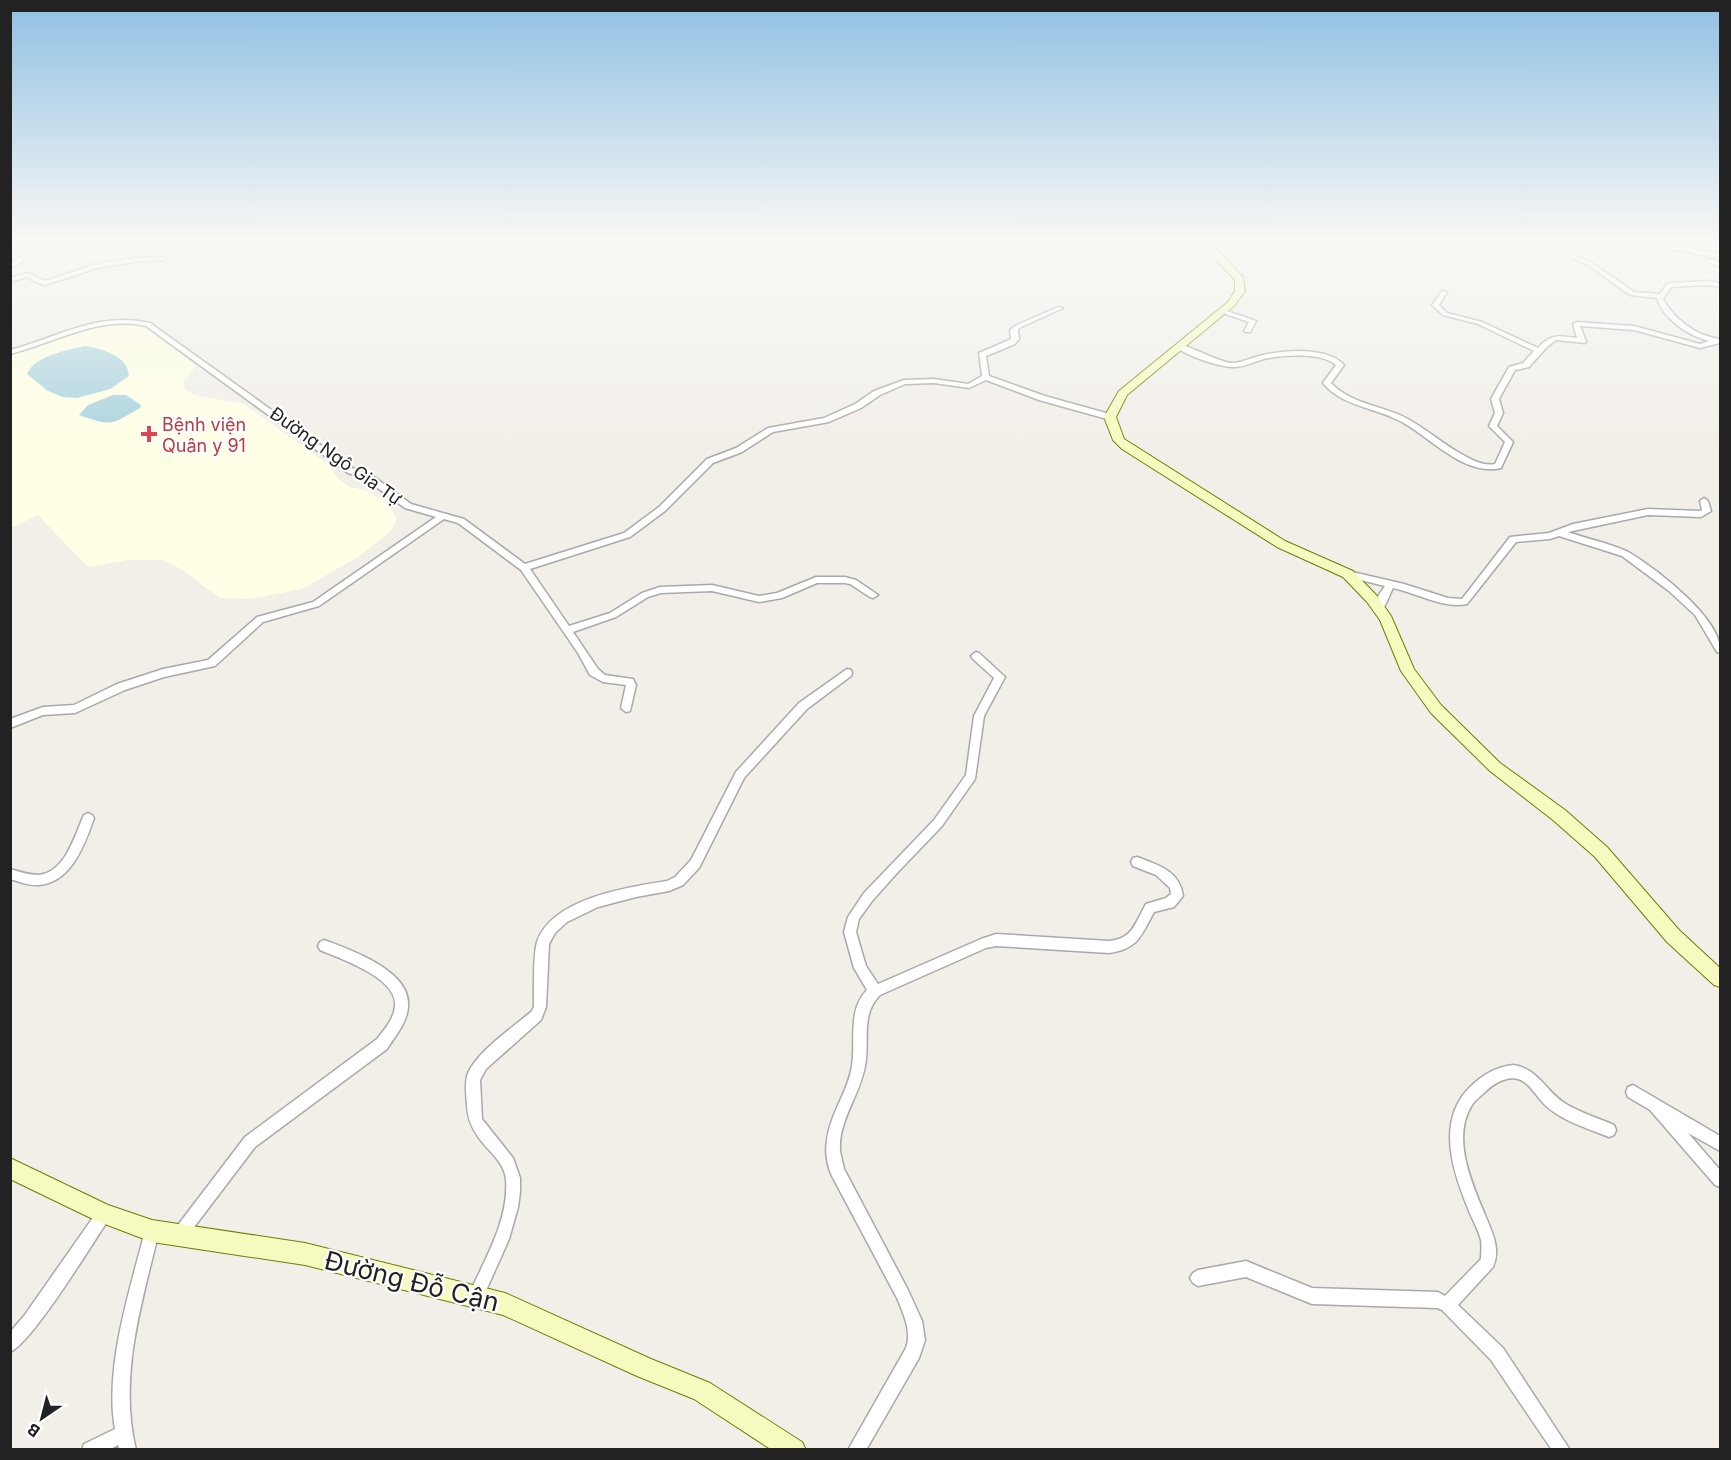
<svg xmlns="http://www.w3.org/2000/svg" width="1731" height="1460" font-family="Inter,sans-serif">
<rect width="100%" height="100%" fill="#f2efe9"/>
<!-- education -->
<path fill="#ffffe5" d="M122 320 141 323 196 366 183 382 185 389 194 395 244 404 329 465 338 478 349 487 365 490 386 502 397 518 391 531 358 557 302 589 250 599 219 598 183 570 163 560H128L88 567 38 515 11 528V354Z"/>
<!-- water -->
<path fill="#aad3df" d="M85 346C103 349 128 356 129 376L110 389 77 398 63 397 48 391 27 374C34 356 68 350 85 346Z
M113 395H126L141 405 140 408C109 426 112 426 79 415L88 405Z"/>
<g fill="none" stroke-linecap="round" stroke-linejoin="round">
<defs>
<path id="street" d="M1428 242H1441L1438 244Z
M1527 242H1538L1560 249 1592 263 1634 292 1660 294 1667 284 1669 283 1708 281 1720 283V287L1708 285 1671 287 1663 299C1675 320 1696 336 1720 339V343L1700 348 1634 330 1580 326 1586 341 1585 343 1556 340 1547 347 1529 367 1515 370 1499 399 1503 413 1497 426 1513 442 1501 468C1463 477 1429 435 1398 420 1372 407 1342 406 1323 383L1336 365C1321 352 1282 355 1264 359 1253 362 1243 368 1232 367 1216 366 1188 356 1175 347 1177 346 1178 345 1179 345 1187 344 1218 362 1232 363 1241 363 1250 358 1259 356 1282 350 1327 346 1344 365L1331 383C1350 403 1378 405 1402 416 1421 425 1438 440 1456 451 1467 457 1482 467 1495 464L1505 442 1489 426 1495 413 1491 399 1509 367 1523 363 1534 351 1478 324 1443 315 1432 305 1442 291 1447 292 1439 305 1447 313 1482 322 1538 348C1551 333 1560 336 1577 338L1573 324 1576 322 1634 326 1700 344 1709 341C1689 336 1663 319 1657 298L1630 295 1588 265 1556 251Z
M10 251 23 260V262L10 268V263L16 261 10 256Z
M163 257 165 258V260L133 262 97 268 45 285 38 283 27 277 10 282V278L28 273 45 281 96 264 133 258Z
M1709 259 1720 263V267L1707 262 1706 261Z
M1058 307 1063 308 1019 328 1018 330 1019 339 1015 344 986 356 989 376 1045 396 1113 415V419H1107L1039 400 986 380 969 388 934 383 905 384 880 395 861 408 829 422 773 432 742 452 713 463 665 511 630 537 530 569 569 626 610 613 642 593 660 587 712 585 759 596 777 593 816 577H845L856 580 878 595 873 598 870 597 850 584 845 583H817L782 598 759 602 712 591 661 593 648 597 616 617 573 632 598 669 605 675 633 679 636 685 630 711 626 712 621 708 626 685 603 682 590 675 578 653 521 570 458 523 444 519 319 606 263 622 215 666 164 677 125 690 75 713 43 715 10 728V719L43 707 74 705 117 684 163 669 208 660 257 617 313 602 436 517 405 508 364 478 348 473 146 326C99 315 55 343 10 354V350C58 337 99 311 150 323L354 469 370 474 411 504 464 519 525 564 624 533 659 507 707 459 736 448 768 428 824 418 855 404 874 391 904 380 934 379 968 384 982 376 979 353 1009 340 1011 339 1010 330 1015 326Z
M1220 310H1224L1256 321 1250 332H1246L1244 331 1249 322 1220 312Z
M1704 498 1708 501 1711 511 1701 517 1648 515 1568 532C1584 538 1616 545 1630 553 1656 569 1724 620 1720 653L1717 652 1695 615 1669 591 1622 556 1559 536 1550 539 1516 542 1467 604C1443 609 1417 593 1393 588 1389 595 1385 610 1379 613L1374 610 1378 596 1385 586 1348 577 1343 574 1348 571 1404 584 1448 598 1462 599 1510 537 1549 533 1573 524 1648 509 1700 511 1702 510 1700 501Z
M976 652 979 653 1005 677 984 716 975 779 942 826 897 873 872 901 859 919 856 932 866 966 878 984 981 939 996 934 1109 941C1133 939 1135 923 1146 904L1166 898 1171 894 1170 888 1156 875 1133 866 1131 862 1133 858 1137 857C1158 865 1180 871 1183 896L1174 907 1154 912C1141 936 1138 949 1109 953L996 946 986 948 880 995C860 1015 870 1041 865 1066 860 1095 838 1121 840 1151 841 1157 843 1163 844 1169L908 1290 922 1321 925 1340 919 1358 866 1450H848L906 1348C912 1332 904 1316 898 1300L832 1176C827 1165 825 1152 827 1140 830 1114 848 1092 852 1066 856 1041 847 1010 867 990L854 968 844 932 848 917 864 893 934 820 966 775 974 716 994 678 973 659 971 656Z
M847 669 851 670 852 673 851 676 807 709 744 778 699 868 683 885 669 891 636 897 598 907 567 922 555 933 549 944 546 1007 541 1020 486 1069 480 1080 482 1119 513 1158 520 1178V1192L518 1207 509 1239 481 1302 476 1305 471 1302 468 1297C484 1260 509 1221 506 1180 505 1162 488 1151 479 1138 471 1127 467 1117 467 1104 466 1095 465 1085 467 1076 474 1054 513 1027 531 1012L534 1007C534 991 533 955 537 942 552 898 629 887 667 881L675 877 691 860 736 772 799 703Z
M88 813 92 815 94 818C85 844 71 883 39 885 29 886 20 882 10 879V869C20 872 30 875 39 875 66 872 75 834 84 815Z
M324 940C351 950 412 971 408 1007 407 1023 395 1036 387 1049L255 1147 185 1239 180 1241 175 1239 173 1234 175 1229 245 1137 377 1039C384 1030 394 1019 395 1006 398 978 341 959 320 950L318 946 320 942Z
M1513 1065C1538 1068 1546 1092 1566 1104 1581 1113 1598 1118 1614 1125L1616 1130 1614 1135 1609 1137C1587 1128 1561 1121 1544 1104 1536 1096 1529 1082 1518 1079 1506 1076 1493 1084 1485 1092 1481 1096 1475 1100 1472 1105 1451 1138 1472 1183 1485 1215 1492 1232 1501 1249 1493 1267L1458 1305 1503 1348 1570 1450H1552L1491 1360 1442 1310 1437 1308 1312 1304 1246 1277 1198 1286 1193 1283 1190 1278 1193 1273 1198 1270 1246 1261 1312 1288 1438 1292 1445 1296 1481 1259C1481 1253 1482 1246 1481 1240 1478 1229 1471 1217 1467 1206 1452 1169 1437 1121 1469 1088 1481 1076 1495 1067 1513 1065Z
M1633 1085 1720 1136V1151L1688 1133 1720 1170V1187L1715 1185 1650 1110 1628 1097 1626 1092 1628 1087Z
M104 1207 109 1209 111 1214 109 1219C92 1244 32 1343 10 1352V1332L24 1316 99 1209Z
M152 1224 157 1226 159 1231C142 1303 118 1376 136 1450H120L118 1445 109 1450H82L84 1444 115 1429C104 1368 130 1290 145 1231L147 1226Z"/>
<path id="secondary" d="M1200 242H1209L1243 277 1245 291 1234 306 1127 395 1116 417 1124 439 1285 541 1353 571 1377 596 1391 616 1414 669 1441 705 1500 763 1565 810 1607 847 1679 930 1720 968V987L1714 985 1667 942 1595 857 1553 820 1490 771 1431 713 1401 671 1380 620 1367 602 1343 577 1277 547 1122 449 1113 440 1104 417 1119 391 1228 302 1235 291V280Z
M1631 242H1654L1720 253V259Z
M10 1158 108 1205 152 1220 305 1243 505 1293 651 1359 710 1383 802 1442 806 1450H772L694 1399 637 1376 503 1315 305 1265 152 1242 97 1221 10 1179Z"/>
</defs>
<!-- street casing -->
<use href="#street" stroke="#a9a9a9" stroke-width="3"/>
<!-- secondary casing -->
<use href="#secondary" stroke="#707d05" stroke-width="2"/>
<!-- street -->
<use href="#street" fill="#fff" fill-rule="evenodd"/>
<!-- secondary -->
<use href="#secondary" fill="#f7fabf" fill-rule="evenodd"/>
</g>
<!-- sky -->
<linearGradient id="sky" x2="0" y2="1"><stop stop-color="#8fc0e4"/><stop offset="0.54" stop-color="#f9f8f5"/><stop offset="1" stop-color="#f9f8f5" stop-opacity="0"/></linearGradient>
<rect width="1731" height="447" fill="url(#sky)"/>
<!-- markers -->
<path fill="#e0444e" stroke="#fff" stroke-width="2" d="M146 425h6v6h6v6h-6v6h-6v-6h-6v-6h6z"/>
<g text-anchor="middle" dominant-baseline="central" stroke-width="4.5" stroke-linejoin="round" paint-order="stroke">
<!-- far-health labels -->
<g font-size="18" fill="#be3a42" stroke="#fff" text-anchor="start">
<text x="162" y="424">Bệnh viện<tspan x="162" dy="21">Quân y 91</tspan></text>
</g>
<!-- far-street labels -->
<g font-size="18" fill="#222" stroke="#fff">
<text transform="translate(336 456) rotate(35)">Đường Ngô Gia Tự</text>
</g>
<!-- near-street labels -->
<g font-size="26" fill="#222" stroke="#fff">
<text transform="translate(412 1281) rotate(14)">Đường Đỗ Cận</text>
</g>
</g>
<!-- border -->
<rect width="1731" height="1460" fill="none" stroke="#222222" stroke-width="24"/>
<!-- north arrow -->
<g transform="translate(42 1418) rotate(215)" stroke="#ffffff" stroke-width="4.5" paint-order="stroke">
<path d="M0-4.5L10 22L0 15L-10 22Z" fill="#222222"/>
<text y="-9" font-size="16" font-weight="bold" text-anchor="middle" fill="#222222">B</text>
</g>
</svg>
